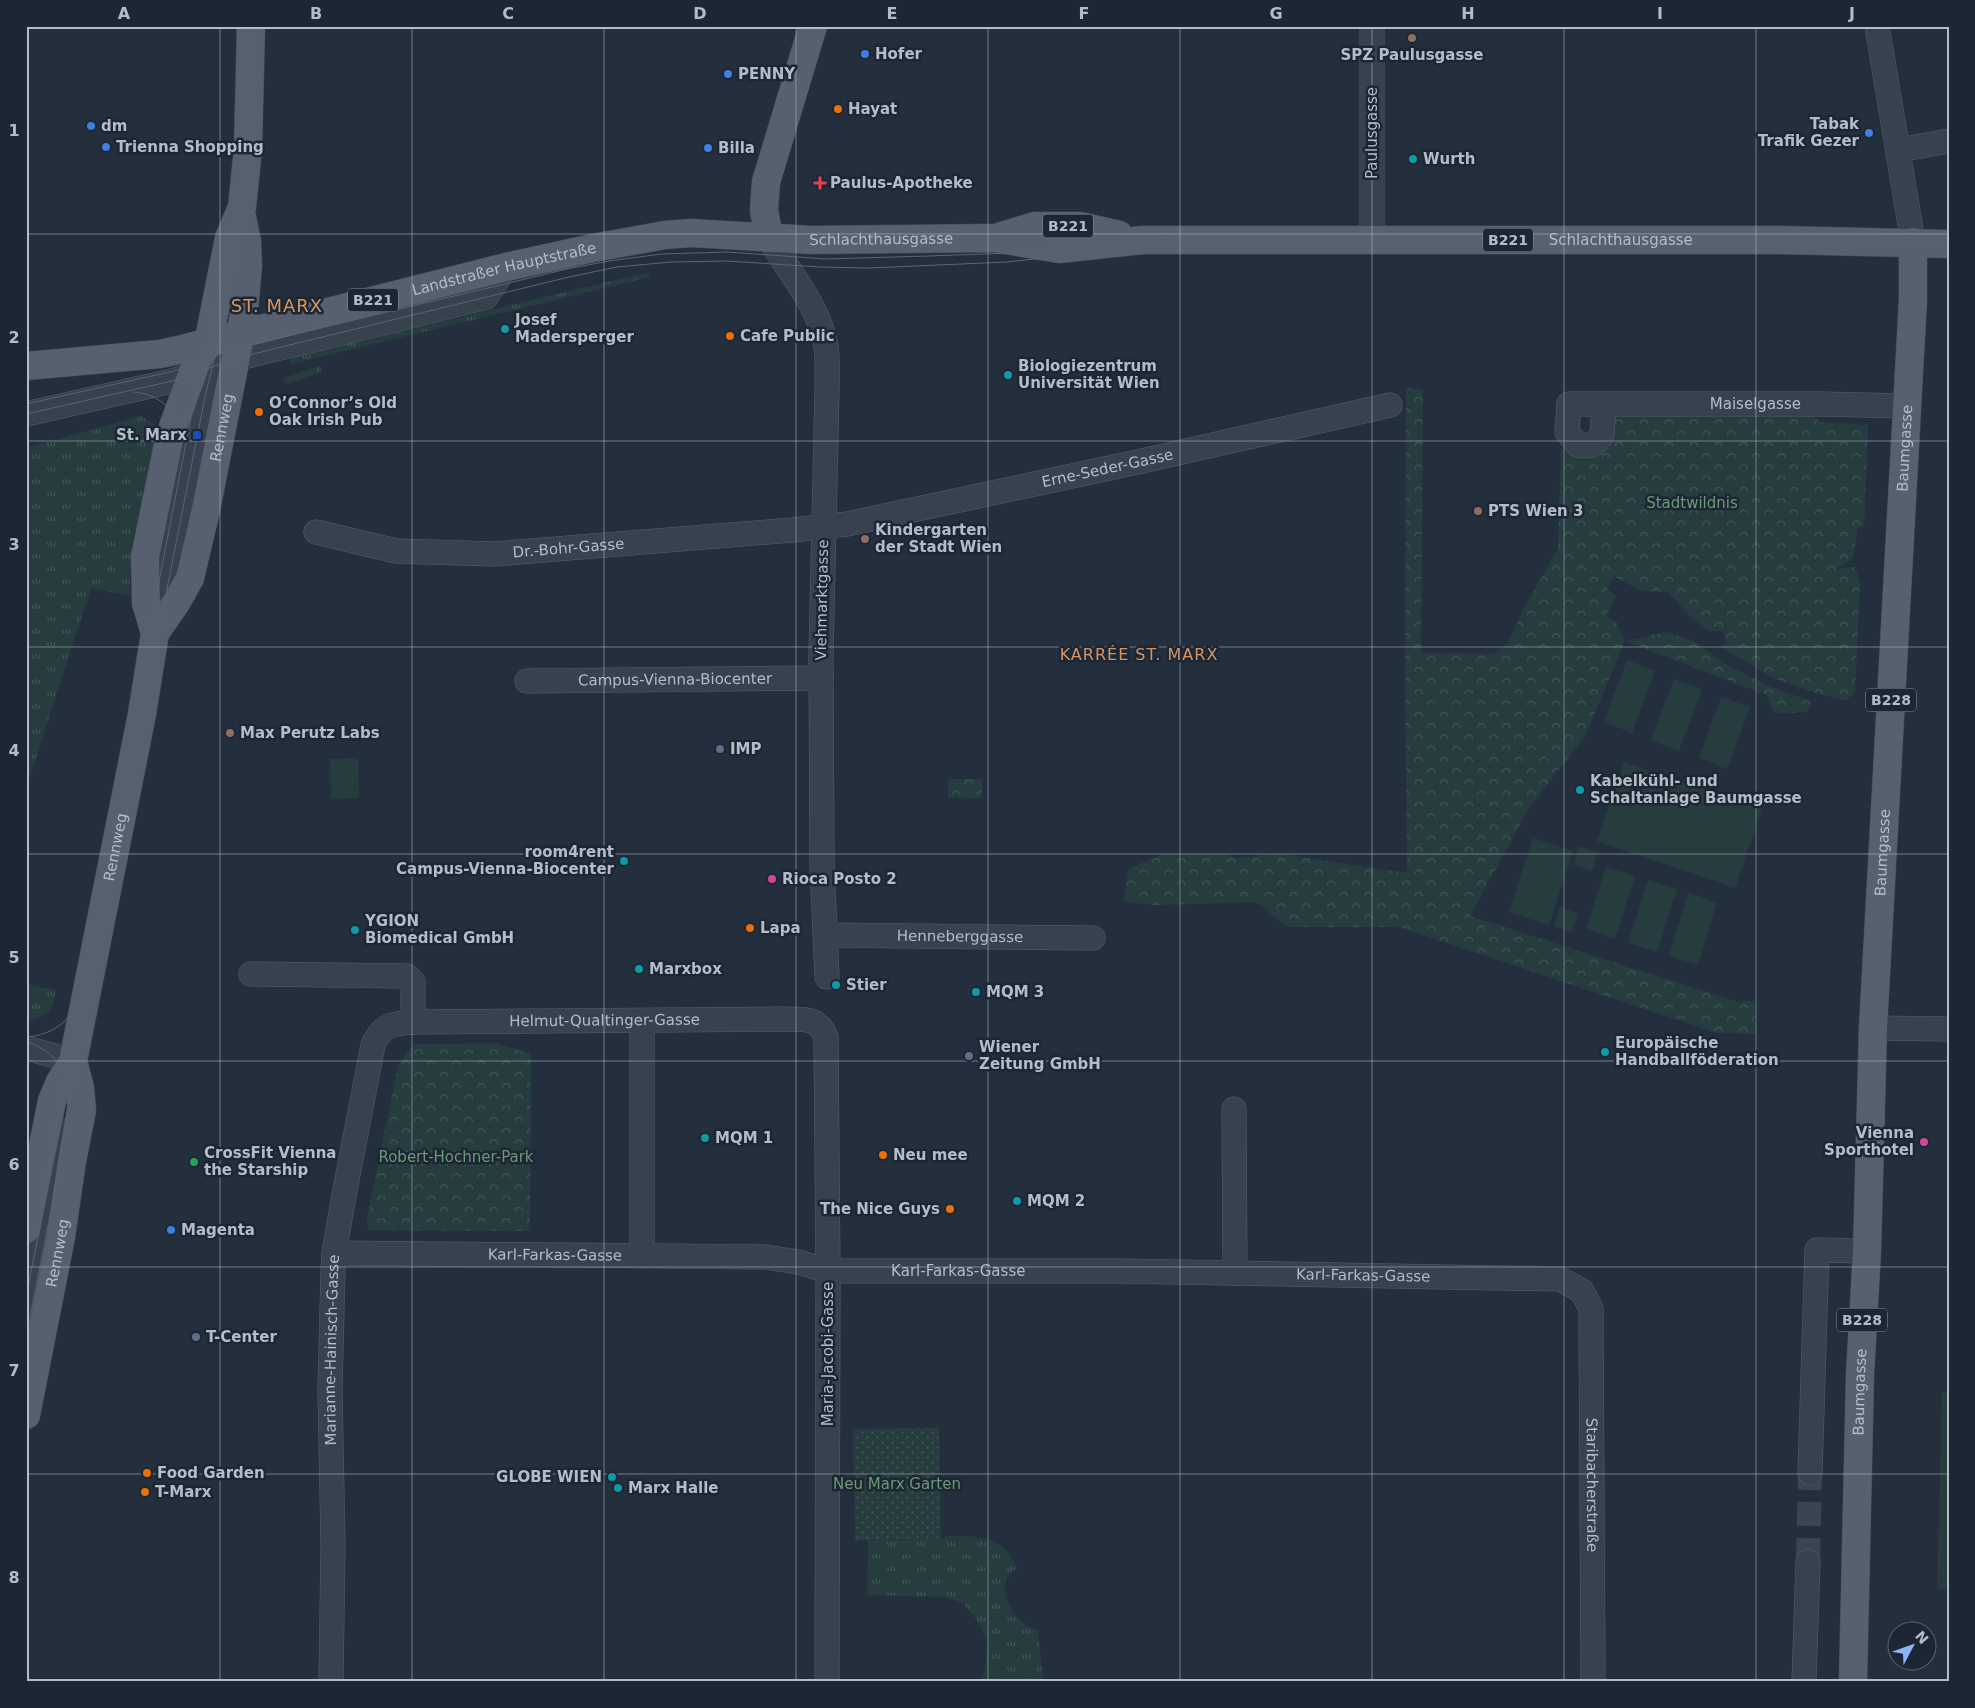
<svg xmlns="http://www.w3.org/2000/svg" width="1975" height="1708" font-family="'DejaVu Sans',sans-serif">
<defs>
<pattern id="grass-tufts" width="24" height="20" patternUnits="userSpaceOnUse" patternTransform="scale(1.25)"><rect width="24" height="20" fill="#263c3f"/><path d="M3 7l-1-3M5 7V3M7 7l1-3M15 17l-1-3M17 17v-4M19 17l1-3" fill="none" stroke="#435659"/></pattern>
<pattern id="forest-crowns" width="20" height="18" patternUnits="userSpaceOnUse" patternTransform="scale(1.25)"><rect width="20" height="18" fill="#263c3f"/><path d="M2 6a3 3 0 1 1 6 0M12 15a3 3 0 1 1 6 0" fill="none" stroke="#435659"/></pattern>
<pattern id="garden-dots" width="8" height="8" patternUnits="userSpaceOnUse" patternTransform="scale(1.25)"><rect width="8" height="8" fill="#263c3f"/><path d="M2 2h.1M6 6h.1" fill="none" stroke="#435659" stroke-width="1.8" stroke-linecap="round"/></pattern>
</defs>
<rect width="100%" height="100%" fill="#242f3e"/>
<!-- grass -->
<path fill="url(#grass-tufts)" d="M649 272 650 277 291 364 289 358Z
M320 366 322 372 287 384 284 382 283 378Z
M141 416 153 423 156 437 130 578V596L91 588 26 789V448Z
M26 984 56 990C53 1011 49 1016 27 1021Z
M946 1536C978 1536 1004 1535 1017 1568 998 1581 1004 1602 1018 1618 1023 1624 1031 1627 1038 1631L1043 1682H975L981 1679 985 1672 987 1639 976 1619 963 1603 944 1597 867 1595 868 1540 941 1539Z"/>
<!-- forest -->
<path fill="url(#forest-crowns)" d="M1406 388 1423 389 1421 653 1495 654 1508 643 1523 610 1558 548 1561 449 1593 451 1616 410 1810 413 1820 422 1868 425 1864 527 1858 528 1853 558 1836 569 1855 567 1860 584 1855 691 1846 701 1809 691 1773 678 1722 648 1726 642 1722 631H1708L1691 617 1668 592 1641 591 1614 576 1607 590 1616 596 1606 616 1616 622 1625 641 1667 632 1695 642 1726 664 1771 687 1811 701 1808 712 1774 713 1766 695 1625 641 1585 736 1529 808 1470 916 1741 1003 1744 1000 1755 1003 1756 1034 1717 1033 1399 927H1287L1256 902 1156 905 1123 902 1129 868 1165 854H1227L1235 858 1280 854 1407 873 1405 666Z
M948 779H982V798H948Z
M495 1043 529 1053 531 1055 530 1231 370 1230 366 1223 398 1066 412 1047 417 1044Z"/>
<!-- garden -->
<path fill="url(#garden-dots)" d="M939 1428 941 1539 855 1540 853 1429Z"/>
<!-- pitch -->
<path fill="#263c3f" d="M1627 660 1655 671 1632 733 1604 722Z
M1674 679 1702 689 1679 751 1651 740Z
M1721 697 1750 707 1727 769 1699 758Z
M358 758 359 798 331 799 330 759Z
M1624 762 1762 809 1735 888 1597 841Z
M1533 838 1573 851 1549 925 1509 912Z
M1579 846 1598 852 1592 871 1573 865Z
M1606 867 1635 876 1615 939 1586 929Z
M1648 880 1677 889 1657 952 1628 943Z
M1688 893 1717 902 1698 965 1669 956Z
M1560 907 1578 913 1572 932 1554 926Z
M1942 1392H1949V1589H1937Z"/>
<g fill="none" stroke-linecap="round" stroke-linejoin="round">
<!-- minor-tunnel -->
<path stroke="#3a4453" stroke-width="24" stroke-dasharray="24 12" stroke-linecap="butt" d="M1808 1562 1810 1473"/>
<defs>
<g id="minor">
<path d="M1877 26 1913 242"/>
<path d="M1898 150 1949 141"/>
<path d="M769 238C789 273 819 305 826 346 828 360 827 375 827 389L821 655 822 864 827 977"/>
<path d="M1372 240V26"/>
<path id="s1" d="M1604 404 1602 435 1593 445H1578L1567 432 1569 404H1821L1907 406"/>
<path d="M26 414 172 381 235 359 486 297 506 267"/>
<path id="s2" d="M316 532 396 551 494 554 793 530 847 524 1142 461 1390 405"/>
<path d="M155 632 209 358"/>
<path id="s3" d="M527 681 821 678"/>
<path id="s4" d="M826 935 1093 938"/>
<path d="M251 974 407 976 413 982V1022"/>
<path d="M1873 1028 1949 1029"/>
<path d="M26 1048 73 1061 70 1078"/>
<path d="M1234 1109 1235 1273"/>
<path id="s5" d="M334 1253 766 1257 798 1262 828 1271H1118L1560 1279 1582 1291 1591 1309 1593 1682"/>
<path d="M642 1256V1021"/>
<path d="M26 1318 59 1130"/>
<path d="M1810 1473 1817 1250 1867 1251"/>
<path id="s6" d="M331 1682 333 1546 330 1389 333 1271 334 1253 345 1190 373 1045C382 1025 393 1023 413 1022L782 1019C803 1020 817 1015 826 1037L828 1271 827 1682"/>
<path d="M1804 1682 1808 1562"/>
</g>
<g id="major">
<path d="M1002 236 1035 226H1080L1119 235"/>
<path d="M769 238 764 210 766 182 813 26"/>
<path id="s7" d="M26 366 160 354 178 350 506 267 593 248 665 235 691 233 812 240 994 238 1059 249 1143 240H1780L1949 244"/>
<path id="s8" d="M155 633 176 603 190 578 206 510 243 321 248 266 247 241 241 213"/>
<path id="s9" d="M26 1229 52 1101 60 1082 73 1061 142 714 155 633 146 603 145 557 170 435 197 361 208 344 229 238 242 207 248 149 251 26"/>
<path id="s10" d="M26 1415 61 1237 72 1161 82 1110 80 1088 73 1061"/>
<path id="s11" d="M1853 1682 1860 1375 1867 1251 1873 1028 1913 299V242"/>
</g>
</defs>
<!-- minor casing -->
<use href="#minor" stroke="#565f6c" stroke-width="25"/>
<!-- major casing -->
<use href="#major" stroke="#414a57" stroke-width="29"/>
<!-- minor -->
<use href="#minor" stroke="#38414e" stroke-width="24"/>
<!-- major -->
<use href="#major" stroke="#56606e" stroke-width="28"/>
<!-- tram -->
<path stroke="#5a6575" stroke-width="1" d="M134 392C161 394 180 414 184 440
M26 404 174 371 237 348 567 269 609 261 661 254 727 252 826 259 928 256 1012 253 1136 239 1194 236H1861L1949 239
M26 414 172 381 235 359 269 350 569 277 617 267 671 262 727 261 820 267 869 268 1007 262 1172 244H1855L1949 247
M26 1037C48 1036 67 1024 77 1005
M26 1041C45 1048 59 1059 66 1078
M26 1296 41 1223 53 1140 137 713 154 607 192 412 213 326 241 182 246 26
M26 1338 51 1211 67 1110 147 712 162 614 205 397 219 340 248 193 252 164 255 26"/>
</g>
<!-- grid -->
<path fill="none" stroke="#b4bcc9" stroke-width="1" stroke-opacity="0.55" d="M220 26V1682M412 26V1682M604 26V1682M796 26V1682M988 26V1682M1180 26V1682M1372 26V1682M1564 26V1682M1756 26V1682M26 234H1949M26 441H1949M26 647H1949M26 854H1949M26 1061H1949M26 1267H1949M26 1474H1949"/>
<!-- markers -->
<g fill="#8d6e63" stroke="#1d2633" stroke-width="2">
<circle cx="1412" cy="38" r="5"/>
<circle cx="1478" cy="511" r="5"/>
<circle cx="865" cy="539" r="5"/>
<circle cx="230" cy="733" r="5"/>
</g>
<g fill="#3f7fe0" stroke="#1d2633" stroke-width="2">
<circle cx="865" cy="54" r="5"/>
<circle cx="728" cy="74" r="5"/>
<circle cx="91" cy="126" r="5"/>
<circle cx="1869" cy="133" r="5"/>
<circle cx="106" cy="147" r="5"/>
<circle cx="708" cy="148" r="5"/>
<circle cx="171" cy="1230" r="5"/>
</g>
<g fill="#e8710a" stroke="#1d2633" stroke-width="2">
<circle cx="838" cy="109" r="5"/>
<circle cx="730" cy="336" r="5"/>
<circle cx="259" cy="412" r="5"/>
<circle cx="750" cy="928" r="5"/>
<circle cx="883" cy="1155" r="5"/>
<circle cx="950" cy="1209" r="5"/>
<circle cx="147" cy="1473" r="5"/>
<circle cx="145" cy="1492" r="5"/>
</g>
<g fill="#0f9aa8" stroke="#1d2633" stroke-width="2">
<circle cx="1413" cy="159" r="5"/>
<circle cx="505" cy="329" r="5"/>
<circle cx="1008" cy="375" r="5"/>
<circle cx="1580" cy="790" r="5"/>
<circle cx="624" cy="861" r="5"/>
<circle cx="355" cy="930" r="5"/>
<circle cx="639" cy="969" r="5"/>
<circle cx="836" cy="985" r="5"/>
<circle cx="976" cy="992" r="5"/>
<circle cx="1605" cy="1052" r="5"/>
<circle cx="705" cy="1138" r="5"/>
<circle cx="1017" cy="1201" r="5"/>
<circle cx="612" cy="1477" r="5"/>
<circle cx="618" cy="1488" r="5"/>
</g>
<path fill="#e0444e" stroke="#1d2633" stroke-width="2" d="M817.5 175.5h5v5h5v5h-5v5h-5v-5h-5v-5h5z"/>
<rect fill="#1a4fb4" stroke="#1d2633" stroke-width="2" x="192" y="430" width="10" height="10" rx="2.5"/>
<g fill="#5c6f8a" stroke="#1d2633" stroke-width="2">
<circle cx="720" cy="749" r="5"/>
<circle cx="969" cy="1056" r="5"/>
<circle cx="196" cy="1337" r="5"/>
</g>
<g fill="#d1479c" stroke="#1d2633" stroke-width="2">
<circle cx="772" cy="879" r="5"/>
<circle cx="1924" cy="1142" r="5"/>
</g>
<circle fill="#2e9e5b" stroke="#1d2633" stroke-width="2" cx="194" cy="1162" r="5"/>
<g text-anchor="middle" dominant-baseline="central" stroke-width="5" stroke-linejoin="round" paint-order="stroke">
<!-- shield labels -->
<g fill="#1d2633" stroke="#878f9c" stroke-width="1">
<rect x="1043" y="214.5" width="50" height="23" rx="4"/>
<rect x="1483" y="228.5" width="50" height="23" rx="4"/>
<rect x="348" y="288.5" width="50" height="23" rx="4"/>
<rect x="1866" y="688.5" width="50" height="23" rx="4"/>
<rect x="1837" y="1308.5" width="50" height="23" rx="4"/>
</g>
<g font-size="14" font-weight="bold" fill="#b4bcc9">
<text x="1068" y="226">B221</text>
<text x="1508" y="240">B221</text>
<text x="373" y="300">B221</text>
<text x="1891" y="700">B228</text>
<text x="1862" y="1320">B228</text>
</g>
<!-- poi labels -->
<g font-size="15" font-weight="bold" fill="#b4bcc9" stroke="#1d2633" text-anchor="start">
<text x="875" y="54">Hofer</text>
<text x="1412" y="55" text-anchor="middle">SPZ Paulusgasse</text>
<text x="738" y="74">PENNY</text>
<text x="848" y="109">Hayat</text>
<text x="1859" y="124" text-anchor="end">Tabak<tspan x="1859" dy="17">Trafik Gezer</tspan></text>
<text x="101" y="126">dm</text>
<text x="116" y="147">Trienna Shopping</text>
<text x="718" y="148">Billa</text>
<text x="1423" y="159">Wurth</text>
<text x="830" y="183">Paulus-Apotheke</text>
<text x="515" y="320">Josef<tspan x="515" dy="17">Madersperger</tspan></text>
<text x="740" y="336">Cafe Public</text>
<text x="1018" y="366">Biologiezentrum<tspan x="1018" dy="17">Universität Wien</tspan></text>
<text x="269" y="403">O’Connor’s Old<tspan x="269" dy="17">Oak Irish Pub</tspan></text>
<text x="187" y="435" text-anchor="end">St. Marx</text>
<text x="1488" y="511">PTS Wien 3</text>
<text x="875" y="530">Kindergarten<tspan x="875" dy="17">der Stadt Wien</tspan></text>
<text x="240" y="733">Max Perutz Labs</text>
<text x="730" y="749">IMP</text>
<text x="1590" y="781">Kabelkühl- und<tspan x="1590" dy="17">Schaltanlage Baumgasse</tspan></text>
<text x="614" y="852" text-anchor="end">room4rent<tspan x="614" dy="17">Campus-Vienna-Biocenter</tspan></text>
<text x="782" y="879">Rioca Posto 2</text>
<text x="365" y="921">YGION<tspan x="365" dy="17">Biomedical GmbH</tspan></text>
<text x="760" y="928">Lapa</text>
<text x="649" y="969">Marxbox</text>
<text x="846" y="985">Stier</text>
<text x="986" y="992">MQM 3</text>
<text x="1615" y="1043">Europäische<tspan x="1615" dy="17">Handballföderation</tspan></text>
<text x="979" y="1047">Wiener<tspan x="979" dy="17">Zeitung GmbH</tspan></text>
<text x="1914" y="1133" text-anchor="end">Vienna<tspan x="1914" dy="17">Sporthotel</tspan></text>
<text x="715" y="1138">MQM 1</text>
<text x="204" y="1153">CrossFit Vienna<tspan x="204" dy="17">the Starship</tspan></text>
<text x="893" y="1155">Neu mee</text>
<text x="1027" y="1201">MQM 2</text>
<text x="940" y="1209" text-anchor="end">The Nice Guys</text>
<text x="181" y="1230">Magenta</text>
<text x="206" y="1337">T-Center</text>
<text x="157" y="1473">Food Garden</text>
<text x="602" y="1477" text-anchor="end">GLOBE WIEN</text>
<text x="628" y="1488">Marx Halle</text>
<text x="155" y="1492">T-Marx</text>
</g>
<!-- street labels -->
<g font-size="15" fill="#b4bcc9" stroke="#1d2633">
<text transform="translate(1372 133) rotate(-90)">Paulusgasse</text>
<text stroke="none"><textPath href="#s7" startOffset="870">Schlachthausgasse</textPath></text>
<text stroke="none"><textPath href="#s7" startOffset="1611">Schlachthausgasse</textPath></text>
<text stroke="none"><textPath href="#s7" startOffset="489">Landstraßer Hauptstraße</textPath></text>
<text stroke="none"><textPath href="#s1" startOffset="291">Maiselgasse</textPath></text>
<text stroke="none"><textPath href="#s8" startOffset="219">Rennweg</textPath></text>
<text stroke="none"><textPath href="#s11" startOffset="1235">Baumgasse</textPath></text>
<text stroke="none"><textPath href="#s2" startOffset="801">Erne-Seder-Gasse</textPath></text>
<text stroke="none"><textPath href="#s2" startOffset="255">Dr.-Bohr-Gasse</textPath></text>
<text transform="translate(822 600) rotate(-89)">Viehmarktgasse</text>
<text stroke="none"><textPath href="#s3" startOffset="148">Campus-Vienna-Biocenter</textPath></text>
<text stroke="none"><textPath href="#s9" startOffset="394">Rennweg</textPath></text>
<text stroke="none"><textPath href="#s11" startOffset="830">Baumgasse</textPath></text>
<text stroke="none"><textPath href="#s4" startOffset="134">Henneberggasse</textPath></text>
<text stroke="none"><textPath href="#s6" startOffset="882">Helmut-Qualtinger-Gasse</textPath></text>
<text stroke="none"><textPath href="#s10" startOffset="165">Rennweg</textPath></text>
<text stroke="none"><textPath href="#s5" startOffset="221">Karl-Farkas-Gasse</textPath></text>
<text stroke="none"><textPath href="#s5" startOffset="626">Karl-Farkas-Gasse</textPath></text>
<text stroke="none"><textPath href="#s5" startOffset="1031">Karl-Farkas-Gasse</textPath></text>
<text stroke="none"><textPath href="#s6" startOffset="332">Marianne-Hainisch-Gasse</textPath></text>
<text transform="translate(828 1354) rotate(-90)">Maria-Jacobi-Gasse</text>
<text stroke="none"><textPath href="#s11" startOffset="290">Baumgasse</textPath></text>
<text stroke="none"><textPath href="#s5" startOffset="1449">Staribacherstraße</textPath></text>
</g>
<!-- park labels -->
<g font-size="15" fill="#6b9a76" stroke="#1d2633">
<text x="1692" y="503">Stadtwildnis</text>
<text x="456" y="1157">Robert-Hochner-Park</text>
<text x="897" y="1484">Neu Marx Garten</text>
</g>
<!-- neighbourhood labels -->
<g font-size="16" letter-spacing="1" fill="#d59563" stroke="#1d2633">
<text x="1139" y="654">KARRÉE ST. MARX</text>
</g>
<!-- quarter labels -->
<g font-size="18" letter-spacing="1" fill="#d59563" stroke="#1d2633">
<text x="277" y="305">ST. MARX</text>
</g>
</g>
<!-- border -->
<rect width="1975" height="1708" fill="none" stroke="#1d2633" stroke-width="55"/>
<!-- north arrow -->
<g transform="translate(1912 1646) rotate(49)"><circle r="24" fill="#1d2633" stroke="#59626f"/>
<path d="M0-4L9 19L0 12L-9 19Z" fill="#8ab4f8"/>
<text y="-8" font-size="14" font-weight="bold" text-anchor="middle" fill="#b4bcc9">N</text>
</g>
<rect x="28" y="28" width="1920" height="1652" fill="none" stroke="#b4bcc9" stroke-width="2"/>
<g font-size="16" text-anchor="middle" font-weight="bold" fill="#b4bcc9">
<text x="124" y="19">A</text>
<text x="316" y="19">B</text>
<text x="508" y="19">C</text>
<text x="700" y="19">D</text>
<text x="892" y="19">E</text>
<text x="1084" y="19">F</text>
<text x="1276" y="19">G</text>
<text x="1468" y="19">H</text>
<text x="1660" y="19">I</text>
<text x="1852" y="19">J</text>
<text x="14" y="136">1</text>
<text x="14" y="343">2</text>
<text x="14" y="550">3</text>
<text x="14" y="756">4</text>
<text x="14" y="963">5</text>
<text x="14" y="1170">6</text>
<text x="14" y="1376">7</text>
<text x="14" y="1583">8</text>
</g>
</svg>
